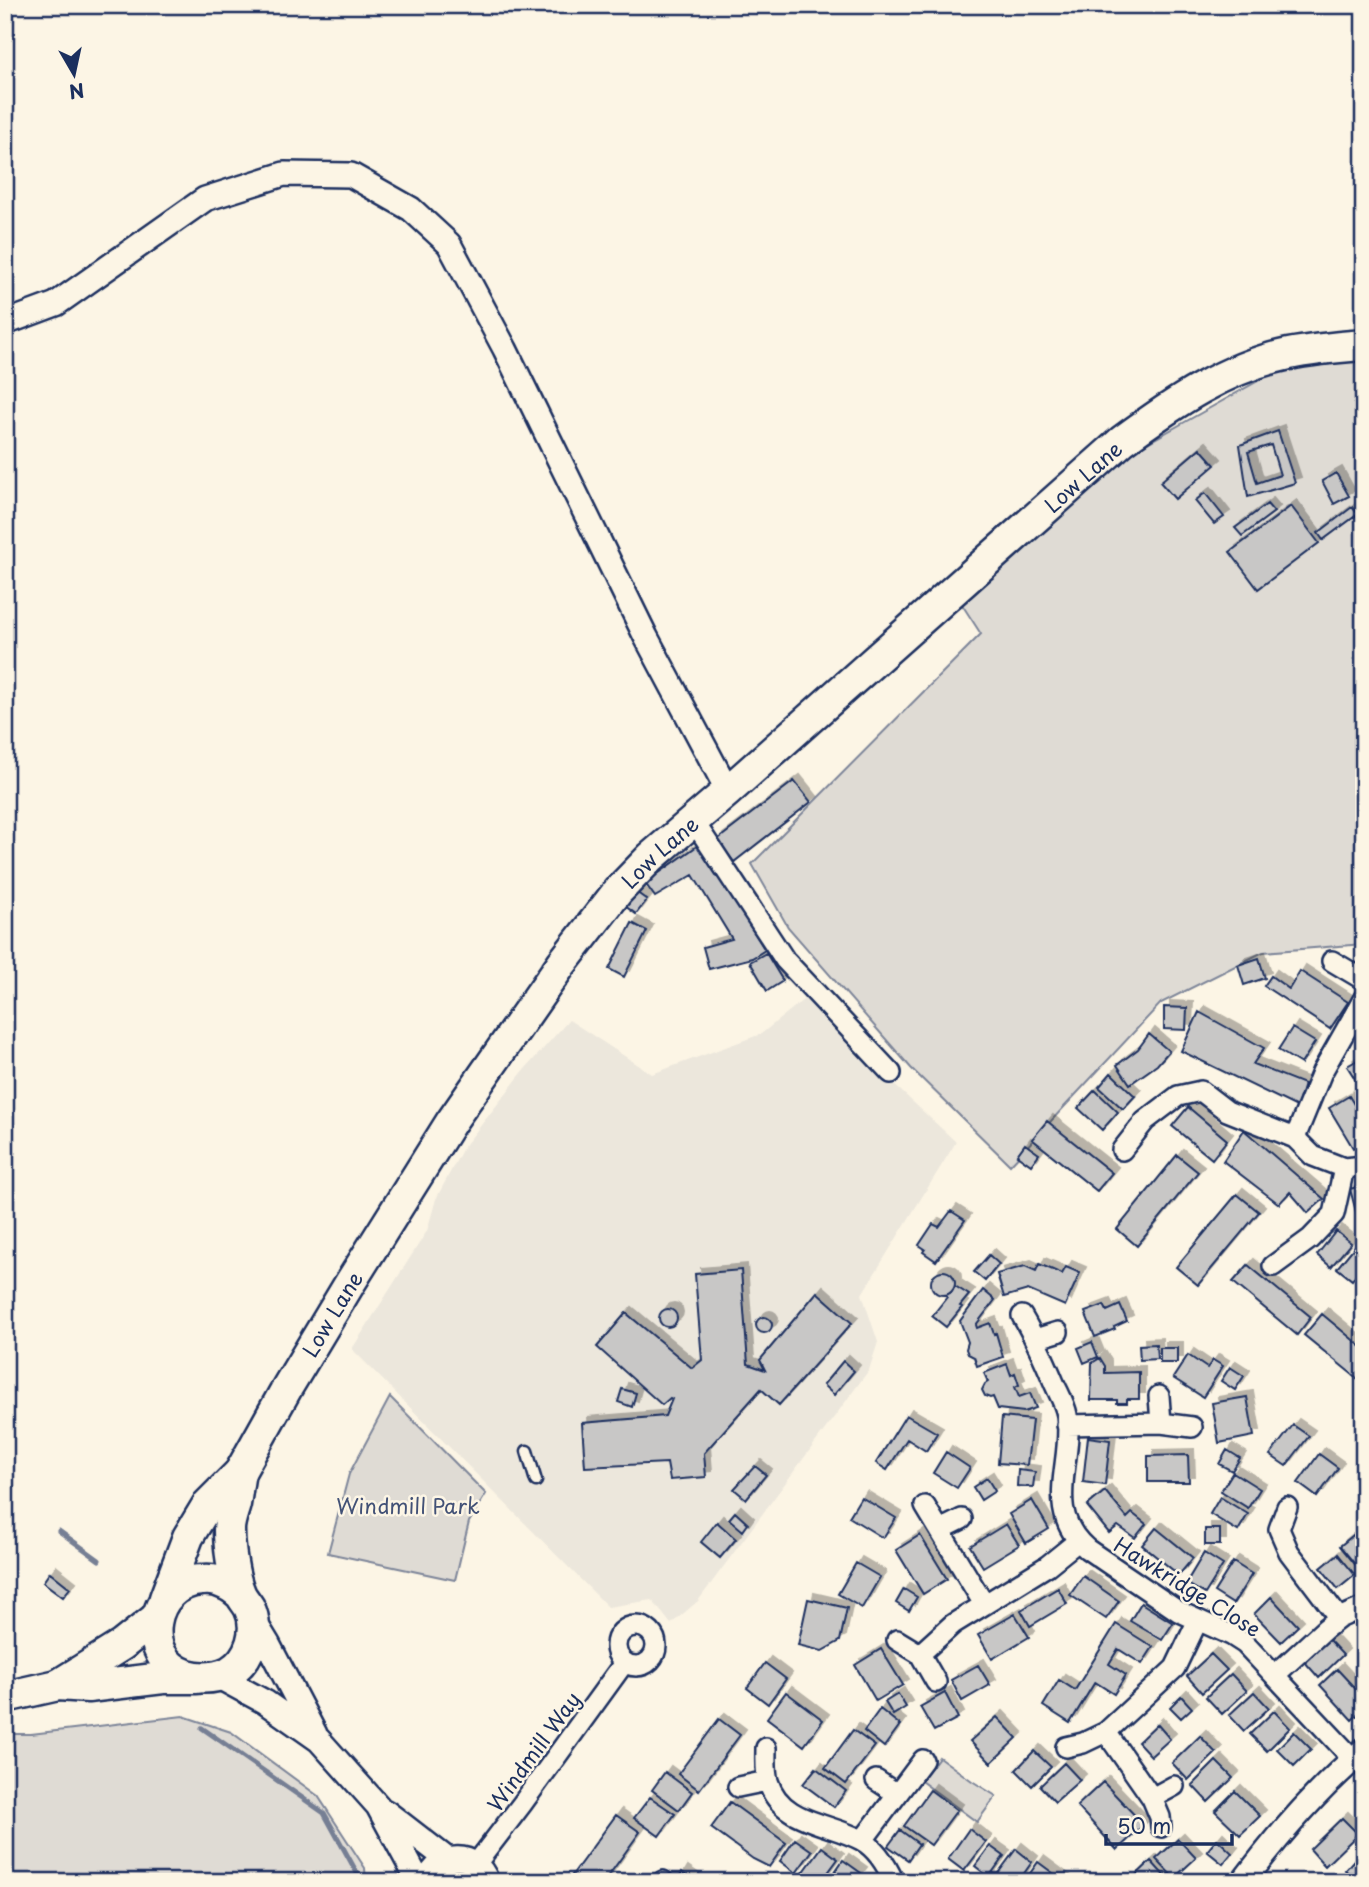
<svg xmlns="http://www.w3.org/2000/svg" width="1369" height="1887" font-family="'Playpen Sans',sans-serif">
<defs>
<filter id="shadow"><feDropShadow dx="6" dy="-6" stdDeviation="0" flood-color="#0004"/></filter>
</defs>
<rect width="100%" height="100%" fill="#fcf5e5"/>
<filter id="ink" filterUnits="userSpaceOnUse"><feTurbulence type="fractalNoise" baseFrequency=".0143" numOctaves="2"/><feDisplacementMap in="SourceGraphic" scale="14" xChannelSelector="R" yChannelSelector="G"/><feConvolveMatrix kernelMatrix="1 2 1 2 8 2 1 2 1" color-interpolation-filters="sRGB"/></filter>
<g filter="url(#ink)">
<!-- built -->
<path fill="#ece7dc" d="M808 996 887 1078 956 1142 862 1294 878 1342 869 1370 698 1601 671 1624 652 1600 608 1607 352 1349 427 1231 436 1199 463 1148 525 1069 569 1020 652 1074 761 1034Z"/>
<!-- green -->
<path fill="#dfdbd4" stroke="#7d8599" stroke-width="2" d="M1364 358V944L1263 952 1161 1003 1010 1165 911 1068 788 927 752 864 981 634 961 603 1135 450 1281 368Z
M390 1397 486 1494 469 1522 455 1580 328 1553 349 1474Z
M183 1716 231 1732 318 1796 365 1868 366 1882H5V1734H31Z
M939 1757 972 1781 996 1796 977 1822 921 1781Z"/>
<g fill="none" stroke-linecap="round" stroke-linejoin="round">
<!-- stream -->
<path stroke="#767f94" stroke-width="5" d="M59 1531 99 1560
M202 1728 324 1813 362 1882"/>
</g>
<!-- building -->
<path fill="#c8c7c6" stroke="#1b2f5e" stroke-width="2" fill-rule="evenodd" filter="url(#shadow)" d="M1278 431 1295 483 1248 497 1240 445ZM1271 445 1280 475 1257 483 1248 452Z
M1200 448 1215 465 1175 499 1160 482Z
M1336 473 1349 496 1334 504 1322 481Z
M1205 493 1224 517 1214 524 1195 501Z
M1267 504 1274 512 1242 536 1235 528Z
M1291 506 1319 543 1258 589 1230 552Z
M1352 507 1358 514 1323 540 1318 533Z
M794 781 811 802 734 862 717 840Z
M700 844 765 950 752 958 709 969 703 947 732 939 693 875 655 897 645 883Z
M636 892 647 900 636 914 625 906Z
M632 923 647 931 624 977 609 969Z
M766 953 783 981 767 991 750 962Z
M1259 958 1265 978 1244 985 1238 965Z
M1300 971 1348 1002 1330 1029 1264 986 1271 976 1289 989Z
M1164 1007 1187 1008 1186 1030 1164 1029Z
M1199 1012 1264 1048 1253 1064 1304 1084 1297 1107 1181 1051Z
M1292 1028 1315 1042 1301 1064 1278 1050Z
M1364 1032V1048L1357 1036Z
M1149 1034 1169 1051 1157 1065 1130 1084 1117 1065 1138 1049Z
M1363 1057 1364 1083 1359 1085 1347 1066Z
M1111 1073 1135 1096 1123 1109 1099 1087Z
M1095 1090 1118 1112 1102 1130 1078 1108Z
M1349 1096 1364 1121V1142L1353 1148 1329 1108Z
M1188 1107 1227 1140 1212 1159 1172 1126Z
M1047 1121 1112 1173 1097 1191 1032 1139Z
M1244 1130 1324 1199 1308 1213 1290 1192 1279 1204 1223 1161Z
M1025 1144 1039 1154 1031 1165 1017 1155Z
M1177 1155 1198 1172 1137 1246 1117 1229Z
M1364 1185V1222L1359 1223 1350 1189Z
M1237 1194 1259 1212 1198 1285 1176 1267Z
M951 1211 965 1220 936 1261 923 1252 925 1249 919 1245 933 1224 939 1227Z
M1336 1231 1351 1243 1331 1267 1317 1255Z
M1355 1246 1364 1253V1265L1352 1280 1337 1268Z
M989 1255 999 1264 985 1281 974 1272Z
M1039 1264 1062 1274 1066 1267 1080 1273 1065 1306 1028 1290 1004 1297 997 1274 1025 1266 1036 1271Z
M1248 1265 1311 1317 1297 1335 1233 1282Z
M741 1270 748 1364 765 1370 760 1360 817 1292 852 1323 779 1405 761 1389 704 1453 706 1477 670 1480 667 1463 585 1467 582 1423 665 1416 672 1399 670 1398 662 1405 597 1347 626 1313 692 1368 702 1360 695 1274Z
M931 1283a12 12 0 1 1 24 0a12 12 0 1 1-24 0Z
M955 1286 969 1295 960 1306 962 1307 946 1327 932 1316 947 1297 946 1295 952 1292Z
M983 1290 995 1300 976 1325 977 1328 990 1323 994 1334 996 1333 1003 1357 977 1366 974 1357 968 1354 966 1349 968 1342 960 1321Z
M1104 1305 1107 1311 1120 1305 1127 1321 1114 1327 1115 1329 1095 1337 1085 1312Z
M659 1318a9 9 0 1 1 18 0a9 9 0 1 1-18 0Z
M1322 1314 1364 1349V1384L1304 1335Z
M756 1325a8 8 0 1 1 16 0a8 8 0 1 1-16 0Z
M1092 1342 1098 1357 1084 1363 1078 1348Z
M1156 1344 1157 1359 1140 1360 1139 1345Z
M1160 1348H1177V1363H1160Z
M1188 1355 1207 1368 1213 1360 1223 1366 1203 1397 1173 1378Z
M1100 1358 1105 1366V1373L1139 1372V1399H1127V1403H1117V1400H1091L1092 1363Z
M843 1361 854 1371 834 1395 823 1385Z
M1007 1364 1011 1375 1015 1373 1019 1385 1015 1387 1019 1397 1030 1393 1036 1408 1024 1412 998 1409 993 1397 990 1398 985 1396 982 1390 985 1384 988 1382 984 1373Z
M1230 1367 1244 1376 1235 1390 1221 1381Z
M622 1389 636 1393 632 1407 618 1402Z
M1247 1397 1254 1436 1219 1443 1212 1403Z
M906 1415 937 1433 926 1451 907 1439 887 1470 876 1463Z
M1002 1417 1032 1420 1027 1465 998 1463Z
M1293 1425 1309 1436 1286 1466 1270 1455Z
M1088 1437 1110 1440 1105 1485 1083 1482Z
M1227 1450 1240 1458 1232 1471 1219 1464Z
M946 1452 970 1468 957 1488 933 1473Z
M1319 1454 1338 1468 1317 1497 1298 1483Z
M1188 1455 1189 1482H1148V1456Z
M755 1466 766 1475 746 1499 734 1489Z
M1018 1470 1035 1472 1033 1487 1017 1486Z
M1233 1472 1260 1489 1248 1508 1221 1491Z
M987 1478 995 1491 981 1500 973 1487Z
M1105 1491 1127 1518 1132 1513 1146 1524 1135 1538 1118 1526 1109 1533 1087 1506Z
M861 1497 896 1518 883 1538 849 1517Z
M1220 1497 1248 1514 1238 1531 1210 1514Z
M1032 1500 1049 1529 1026 1543 1009 1514Z
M735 1512 748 1524 743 1531 729 1519Z
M717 1522 736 1539 720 1558 701 1542Z
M1006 1524 1019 1545 983 1567 970 1546Z
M1156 1528 1193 1558 1179 1575 1142 1545Z
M1205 1529H1220V1545H1205Z
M1357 1532 1364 1540 1363 1574 1340 1546Z
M920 1535 947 1579 923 1594 896 1550Z
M1204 1553 1223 1565 1205 1594 1186 1583Z
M1338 1554 1355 1575 1338 1589 1321 1568Z
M1233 1562 1252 1574 1233 1604 1214 1592Z
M856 1563 880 1577 862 1608 838 1594Z
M50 1572 70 1588 63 1597 43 1582Z
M1083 1576 1119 1601 1106 1619 1070 1595Z
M1058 1588 1067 1604 1030 1626 1021 1610Z
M904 1589 917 1597 909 1611 896 1603Z
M1271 1597 1298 1626 1281 1642 1254 1614Z
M808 1599 847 1608 840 1641 822 1651 798 1645Z
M1141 1603 1173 1623 1162 1640 1130 1621Z
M1015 1614 1029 1637 992 1659 978 1635Z
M1116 1624 1153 1647 1142 1664 1118 1649 1109 1664 1126 1675 1114 1694 1095 1682 1070 1723 1043 1706 1059 1680 1075 1690Z
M1328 1639 1343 1655 1319 1678 1304 1661Z
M881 1649 903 1685 876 1701 855 1665Z
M1211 1654 1227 1670 1202 1693 1187 1676Z
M765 1663 786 1679 768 1704 747 1688Z
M978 1665 990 1685 962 1701 951 1680Z
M1337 1669 1364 1698V1709L1352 1720 1320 1685Z
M1231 1674 1247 1691 1222 1714 1206 1697Z
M786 1692 823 1720 804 1746 767 1718Z
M1254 1692 1269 1708 1244 1731 1229 1715Z
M945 1693 958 1718 934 1731 920 1707Z
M898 1694 906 1707 893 1715 885 1702Z
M1181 1696 1192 1708 1181 1718 1170 1707Z
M880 1709 900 1725 884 1747 864 1731Z
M1274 1711 1290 1728 1267 1751 1250 1734Z
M997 1717 1017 1738 991 1763 970 1741Z
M719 1719 740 1735 699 1790 678 1774Z
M1157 1724 1170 1739 1151 1756 1138 1742Z
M853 1730 875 1746 846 1784 825 1768Z
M1294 1732 1311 1749 1294 1766 1277 1749Z
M1200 1736 1216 1753 1188 1780 1172 1763Z
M1034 1751 1051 1767 1032 1786 1016 1770Z
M1216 1761 1233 1778 1208 1802 1192 1785Z
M1064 1763 1080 1780 1055 1802 1040 1786Z
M816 1768 846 1791 834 1807 803 1784Z
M665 1772 692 1792 679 1810 652 1790Z
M1103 1782 1144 1825 1117 1850 1077 1806Z
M930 1790 957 1810 931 1845 904 1826Z
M1235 1791 1260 1816 1240 1835 1215 1811Z
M650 1797 675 1814 659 1836 634 1818Z
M730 1802 786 1843 769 1867 753 1859 711 1828Z
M616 1815 640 1832 604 1882H567Z
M1342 1818 1358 1834 1325 1866 1310 1849Z
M969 1829 986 1842 964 1871 948 1859Z
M900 1830 919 1844 908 1860 888 1846Z
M795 1839 812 1851 796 1873 780 1861Z
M1178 1839 1196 1858 1174 1878 1156 1859Z
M1217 1839 1232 1853 1223 1864 1207 1851Z
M990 1846 1004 1856 989 1877 975 1866Z
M822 1847 838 1859 821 1882H807L800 1877Z
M1016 1849 1032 1862 1018 1882H1004L996 1876Z
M1362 1851 1364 1853V1882H1359L1345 1870Z
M843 1860 861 1873 854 1882H828Z
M1151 1861 1170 1882H1129Z
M1038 1862 1065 1882H1024Z
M682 1872 696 1882H676Z"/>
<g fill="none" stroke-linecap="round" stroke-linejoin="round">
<defs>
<path id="service" d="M527 1451 536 1481"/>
<path id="minor" d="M693 820 785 960 891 1073
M1332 961 1364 980
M1295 1138 1322 1072 1364 998
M1122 1150 1145 1121 1178 1096 1201 1091 1227 1111 1295 1138 1313 1156 1344 1168 1364 1166
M1273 1266 1310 1239 1334 1214 1344 1168
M1022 1316C1035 1338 1045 1361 1055 1385 1059 1394 1065 1404 1067 1415 1074 1463 1042 1510 1087 1549L1178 1611 1231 1635 1245 1644 1353 1759
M1035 1339 1058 1332
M1159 1396 1161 1423
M1067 1425 1161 1423 1192 1427
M925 1506 984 1604
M1287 1507 1279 1529 1289 1552 1339 1618
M940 1530 962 1519
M616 1646a20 20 0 1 1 40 0a20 20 0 1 1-40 0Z
M897 1640 920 1654 953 1624 1047 1566 1078 1541
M920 1654 936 1682
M1275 1675 1325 1629 1339 1618 1364 1607
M1066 1747 1083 1743 1106 1732
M766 1748C766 1759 765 1771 768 1781 780 1823 828 1822 861 1840 876 1848 887 1866 894 1882
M876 1780 897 1794
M738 1787 767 1781
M1152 1798 1174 1786
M1161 1827 1160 1817 1152 1798 1106 1732 1175 1668 1198 1620
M863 1840 923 1760
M476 1864 522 1804 624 1663
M662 1882 663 1881"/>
<path id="tertiary" d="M5 323 56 304 205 199 284 174 351 175 411 209 449 244 505 349 646 637 728 791
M254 1621 268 1644 315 1734
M217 1676 265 1702 319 1740 378 1806 419 1882
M386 1812 448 1860
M427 1882C439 1852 476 1850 487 1882
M1243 1882C1279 1834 1318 1789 1364 1750"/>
<g id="primary">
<path d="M240 1472C238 1482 237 1493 235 1504 233 1512 229 1521 229 1530 229 1547 233 1577 240 1593 242 1598 246 1602 249 1607 260 1629 251 1659 229 1672 216 1678 201 1679 187 1675 137 1658 150 1583 202 1580 210 1579 220 1581 227 1585 232 1587 236 1591 240 1594"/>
<path id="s1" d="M165 1598 188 1537 208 1504 240 1472 288 1386 350 1283 451 1122 562 963 618 891 651 857 728 791 1122 441C1172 404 1226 367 1289 354 1313 349 1339 347 1364 345"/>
<path d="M58 1685 122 1645 156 1618"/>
<path d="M5 1697 58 1685 88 1687 163 1678H197"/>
</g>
</defs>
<!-- service casing -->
<use href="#service" stroke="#1b2f5e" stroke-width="15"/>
<!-- minor casing -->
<use href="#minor" stroke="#1b2f5e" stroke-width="24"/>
<!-- tertiary casing -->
<use href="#tertiary" stroke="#1b2f5e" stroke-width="28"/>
<!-- primary casing -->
<use href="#primary" stroke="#1b2f5e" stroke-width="35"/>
<!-- service -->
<use href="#service" stroke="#fcf5e5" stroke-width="10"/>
<!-- minor -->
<use href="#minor" stroke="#fcf5e5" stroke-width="19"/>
<!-- tertiary -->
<use href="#tertiary" stroke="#fcf5e5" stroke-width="23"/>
<!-- primary -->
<use href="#primary" stroke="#fcf5e5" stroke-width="30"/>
</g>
</g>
<g text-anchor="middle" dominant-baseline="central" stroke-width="5" stroke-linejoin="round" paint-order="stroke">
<!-- street labels -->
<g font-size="21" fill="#1b2f5e" stroke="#fcf5e5">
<text stroke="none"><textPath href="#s1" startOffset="1466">Low Lane</textPath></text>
<text stroke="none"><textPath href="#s1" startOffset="900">Low Lane</textPath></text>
<text stroke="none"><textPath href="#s1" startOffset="332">Low Lane</textPath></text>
<text transform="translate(1188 1586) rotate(32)">Hawkridge Close</text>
<text transform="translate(533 1751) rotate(-54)">Windmill Way</text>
</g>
<!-- park labels -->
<g font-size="21" fill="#425176" stroke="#fcf5e5">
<text x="408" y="1505">Windmill Park</text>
</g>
</g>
<!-- margin -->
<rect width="1369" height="1887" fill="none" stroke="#fcf5e5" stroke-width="28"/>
<rect x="14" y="14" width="1341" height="1859" fill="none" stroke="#1b2f5e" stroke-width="2.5" filter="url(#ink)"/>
<!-- north arrow -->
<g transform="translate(74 74) rotate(171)" stroke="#fcf5e5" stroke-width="5" paint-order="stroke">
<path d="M0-5L12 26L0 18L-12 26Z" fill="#1b2f5e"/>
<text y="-10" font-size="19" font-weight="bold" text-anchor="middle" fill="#1b2f5e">N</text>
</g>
<!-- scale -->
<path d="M1106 1834v10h126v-10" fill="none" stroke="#1b2f5e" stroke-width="3.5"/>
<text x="1117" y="1834" font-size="21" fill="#1b2f5e" stroke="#fcf5e5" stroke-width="5" paint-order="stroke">50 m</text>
</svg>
